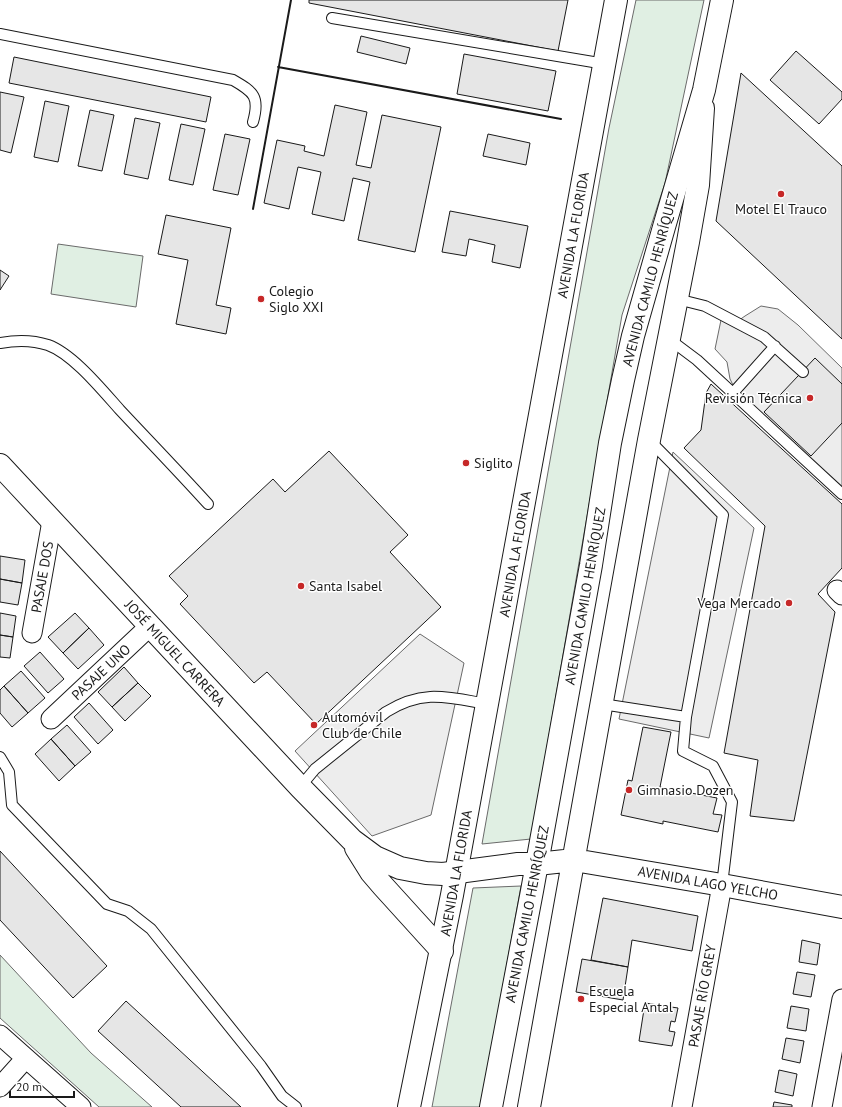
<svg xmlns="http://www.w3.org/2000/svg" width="842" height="1107" font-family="'PT Sans',sans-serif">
<rect width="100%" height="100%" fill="#fff"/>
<!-- green -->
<path fill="#e0efe3" stroke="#6a6a6a" d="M636 0H704L665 183 622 315 531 839 482 844 609 128Z
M58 244 143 256 136 307 51 294Z
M521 886 481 1107H432L473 888Z
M0 955 91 1053 152 1107H99L0 1018Z"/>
<!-- parking -->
<path fill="#ededed" stroke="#6a6a6a" d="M761 306 778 309 798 325 842 368V487L736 391 730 379 727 362 715 349 721 320 735 323 745 316Z
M673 452 754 528 709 738 619 719Z
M420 634 464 663 431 815 372 836 295 751Z"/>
<!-- building -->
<path fill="#e6e6e6" stroke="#1a1a1a" d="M309 0H568L558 51 309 3Z
M361 36 410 48 406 64 357 52Z
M796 51 842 92V99L819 124 770 80Z
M464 54 556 71 548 111 457 94Z
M14 57 211 97 206 122 9 83Z
M741 73 842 166V339L716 221Z
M0 92 24 97 11 153 0 150Z
M45 101 69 106 58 162 34 157Z
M335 105 367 112 356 165 371 168 382 115 441 127 415 252 358 240 370 182 353 178 344 221 312 214 321 172 298 167 289 209 264 203 277 140 305 146 304 151 324 156Z
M90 110 114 115 102 171 78 166Z
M135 118 160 123 148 179 124 174Z
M181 124 205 129 193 185 169 180Z
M225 134 250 139 238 195 213 190Z
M488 134 530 143 526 165 483 156Z
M450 211 528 226 520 268 492 262 495 245 469 239 466 256 442 252Z
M166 215 231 228 216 305 231 308 226 334 176 324 188 260 158 254Z
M0 270 9 276 0 290Z
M815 358 842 384V423L811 456 764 412Z
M711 384 842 504V568L818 594 835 612 794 821 750 816 758 760 724 753 765 526 684 448 701 430 706 393Z
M329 451 408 535 390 552 441 607 316 724 267 672 254 683 180 604 188 596 169 576 273 479 285 492Z
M0 556 25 560 22 583 0 579Z
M0 579 22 583 18 605 0 602Z
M0 613 16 616 13 637 0 635Z
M75 613 89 628 63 653 48 637Z
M89 628 104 645 78 669 63 653Z
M0 635 13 637 10 658 0 657Z
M40 652 64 679 48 693 24 666Z
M124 667 138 683 112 707 98 692Z
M21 671 45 698 28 713 4 686Z
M138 683 151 696 125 721 112 707Z
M4 686 28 713 12 727 0 713V690Z
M89 703 113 730 98 744 74 717Z
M67 725 91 752 75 766 51 739Z
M643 727 671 732 660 787 717 798 713 814 722 815 718 832 663 821V824L621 815 628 780 632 781Z
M51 739 75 766 59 781 35 754Z
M0 851 107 966 73 998 0 920Z
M603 898 698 916 692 951 632 940 628 967 591 960Z
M802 940 820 944 817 965 799 962Z
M582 959 628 967 623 1000 576 992Z
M797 972 815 975 811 997 793 994Z
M126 1001 241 1107H181L98 1031Z
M645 1003 678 1008 675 1022 671 1021 669 1031 675 1032 672 1046 639 1041Z
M791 1006 809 1009 806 1031 787 1028Z
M786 1038 804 1041 800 1063 782 1059Z
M779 1070 797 1074 793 1096 775 1092Z
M774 1102 792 1105V1107H773Z"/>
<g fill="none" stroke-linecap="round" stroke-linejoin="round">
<defs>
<path id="service" d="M332 18 605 64
M0 34 233 80C254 92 260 97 253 122
M677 299 705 306 764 337 803 372
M669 339 697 360 842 494
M0 343C16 340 33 340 48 345 73 354 102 390 120 410 149 441 179 472 208 504
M733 393 775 346
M602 704 686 717 723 515 649 440
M686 717 683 751 713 766 732 802 722 885
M0 757 9 772 12 805 107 904 128 911 151 929 261 1066 282 1096 296 1107
M300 787 315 769 386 712C423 689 447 697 487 704"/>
<path id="minor" d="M837 590 842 595
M32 633 52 521
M51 719 150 626
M0 1035 81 1107
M0 1087 26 1058
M682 1107 722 885
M822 1107 842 999"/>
<path id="tertiary" d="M0 465 300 787 352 840 375 857 400 868 426 873 443 874 518 864H537L574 860 722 885 842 907
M356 848 371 872 383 886 442 951
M529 1107 649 440 688 242 698 185 703 108"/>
<path id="primary" d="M409 1107 452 895 616 0
M491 1107 532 891 591 565 610 443 623 380 633 336 664 227 704 90 722 0"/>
</defs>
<!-- service casing -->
<use href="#service" stroke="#1a1a1a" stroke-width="12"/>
<!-- minor casing -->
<use href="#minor" stroke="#1a1a1a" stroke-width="21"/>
<!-- tertiary casing -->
<use href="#tertiary" stroke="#1a1a1a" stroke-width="24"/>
<!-- primary casing -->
<use href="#primary" stroke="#1a1a1a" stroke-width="24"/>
<!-- service -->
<use href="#service" stroke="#fff" stroke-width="10"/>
<!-- minor -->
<use href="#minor" stroke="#fff" stroke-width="19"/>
<!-- tertiary -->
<use href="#tertiary" stroke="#fff" stroke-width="22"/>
<!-- primary -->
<use href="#primary" stroke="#fff" stroke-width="22"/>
<!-- wall -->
<path stroke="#1a1a1a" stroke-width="2" d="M278 67 561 119
M253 209 291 0"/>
</g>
<!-- markers -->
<g fill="#c62828" stroke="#fff" stroke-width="1.5">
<circle cx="781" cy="194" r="4"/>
<circle cx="261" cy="299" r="4"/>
<circle cx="810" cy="398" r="4"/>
<circle cx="466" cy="463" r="4"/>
<circle cx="301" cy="586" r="4"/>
<circle cx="789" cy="603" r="4"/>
<circle cx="314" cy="725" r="4"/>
<circle cx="629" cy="790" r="4"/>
<circle cx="581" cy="999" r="4"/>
</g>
<g text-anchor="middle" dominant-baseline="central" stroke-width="3" stroke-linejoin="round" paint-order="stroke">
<!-- poi labels -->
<g font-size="14" fill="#1a1a1a" stroke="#fff" text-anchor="start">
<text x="781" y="209" text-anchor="middle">Motel El Trauco</text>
<text x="269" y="291">Colegio<tspan x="269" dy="16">Siglo XXI</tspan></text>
<text x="802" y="398" text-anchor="end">Revisión Técnica</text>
<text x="474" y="463">Siglito</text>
<text x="309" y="586">Santa Isabel</text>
<text x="781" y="603" text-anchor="end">Vega Mercado</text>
<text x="322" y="717">Automóvil<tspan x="322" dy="16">Club de Chile</tspan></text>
<text x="637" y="790">Gimnasio Dozen</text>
<text x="589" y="991">Escuela<tspan x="589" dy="16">Especial Antal</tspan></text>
</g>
<!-- street labels -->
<g font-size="14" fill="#1a1a1a" stroke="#fff">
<text transform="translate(573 235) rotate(-80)">AVENIDA LA FLORIDA</text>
<text transform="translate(650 279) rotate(-75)">AVENIDA CAMILO HENRÍQUEZ</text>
<text transform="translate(515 554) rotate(-80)">AVENIDA LA FLORIDA</text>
<text transform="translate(42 577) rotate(-80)">PASAJE DOS</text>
<text transform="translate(585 596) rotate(-80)">AVENIDA CAMILO HENRÍQUEZ</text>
<text transform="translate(175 653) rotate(47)">JOSÉ MIGUEL CARRERA</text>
<text transform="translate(101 672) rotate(-43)">PASAJE UNO</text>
<text transform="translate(456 873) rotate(-80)">AVENIDA LA FLORIDA</text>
<text transform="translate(708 883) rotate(10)">AVENIDA LAGO YELCHO</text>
<text transform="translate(527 914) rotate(-79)">AVENIDA CAMILO HENRÍQUEZ</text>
<text transform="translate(702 996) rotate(-80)">PASAJE RÍO GREY</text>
</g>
</g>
<!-- scale -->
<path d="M10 1091v6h64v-6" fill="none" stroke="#1a1a1a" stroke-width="2"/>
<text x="16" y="1091" font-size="12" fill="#1a1a1a" stroke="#ffffff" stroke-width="3" paint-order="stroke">20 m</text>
</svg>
